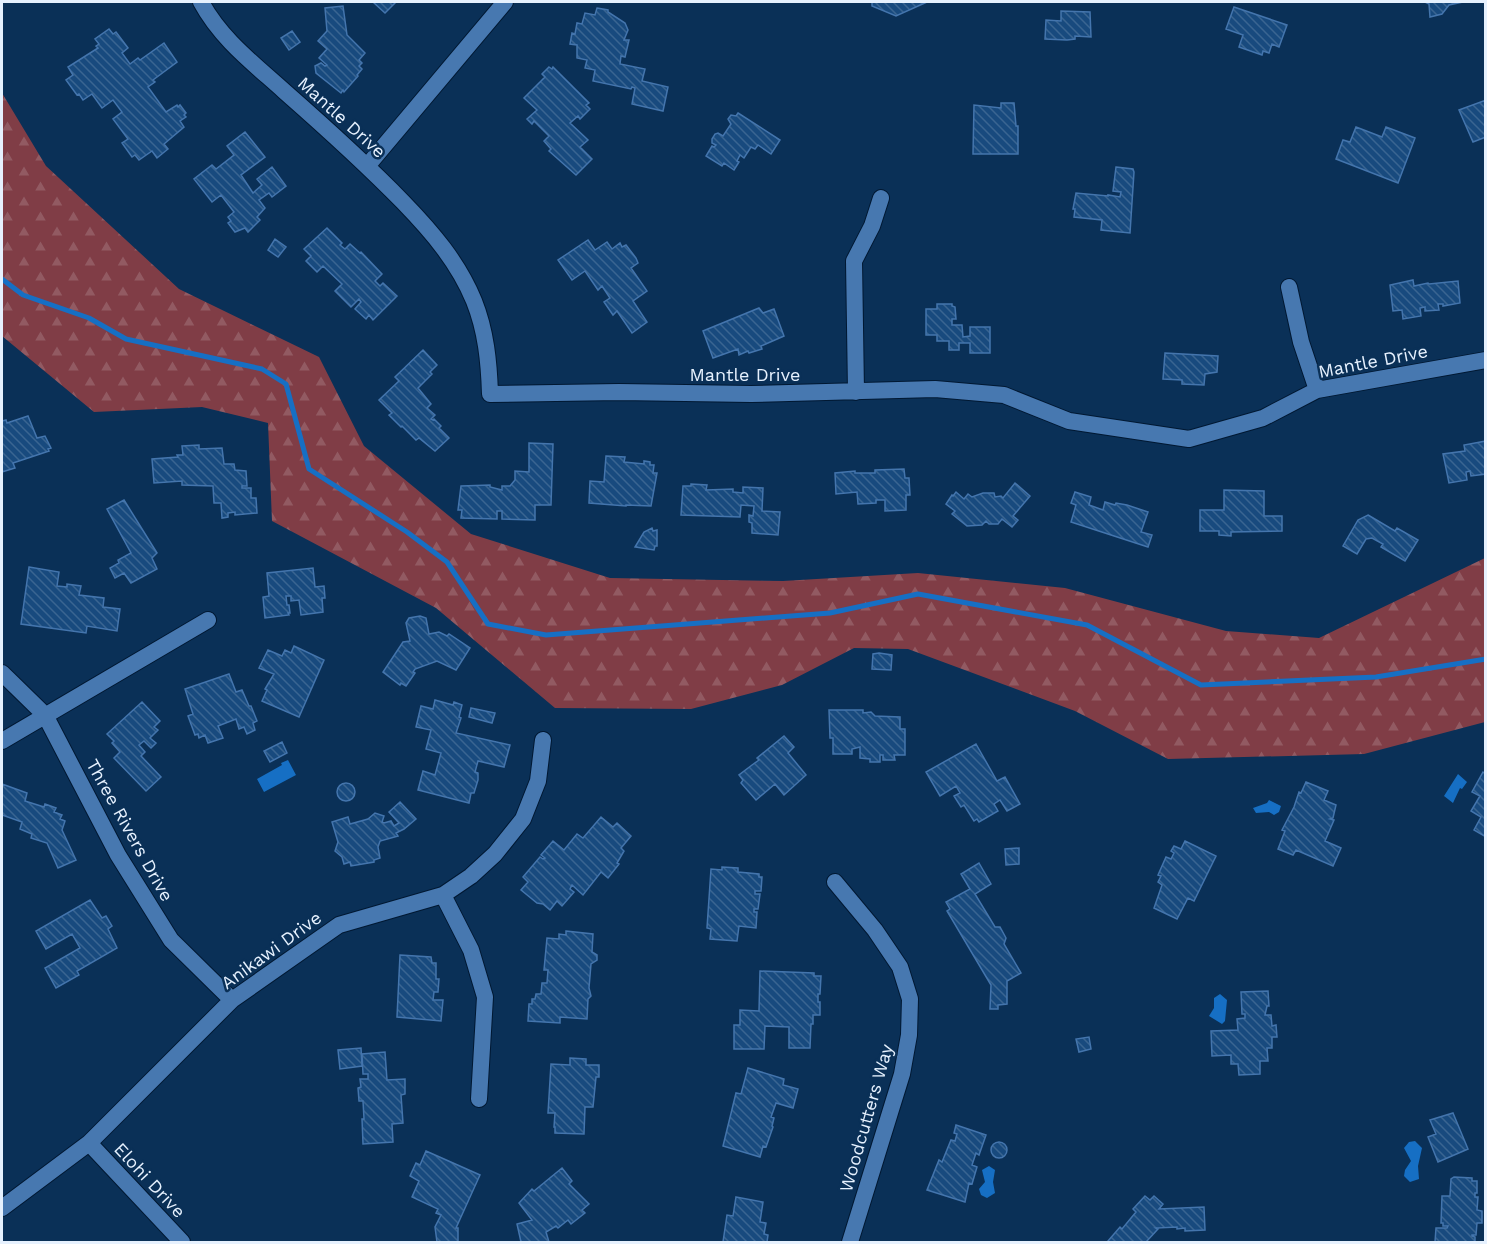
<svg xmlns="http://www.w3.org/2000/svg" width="1487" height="1244" font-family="'Work Sans',sans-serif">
<defs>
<pattern id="forest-firs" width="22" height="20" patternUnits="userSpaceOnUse" patternTransform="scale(1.5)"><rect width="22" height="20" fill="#803d46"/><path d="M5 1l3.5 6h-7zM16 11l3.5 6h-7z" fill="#925a62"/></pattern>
<pattern id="building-back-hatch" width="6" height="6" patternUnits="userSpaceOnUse" patternTransform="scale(1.5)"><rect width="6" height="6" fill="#184a7e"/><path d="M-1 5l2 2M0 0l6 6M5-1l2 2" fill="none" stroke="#3a6591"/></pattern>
</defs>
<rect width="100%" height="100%" fill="#0a3057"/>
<!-- forest -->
<path fill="url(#forest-firs)" d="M2 93 46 166 179 289 319 357 364 446 471 534 610 578 783 581 918 573 1065 588 1226 631 1319 638 1485 558V722L1364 754 1168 759 1075 711 908 649 854 648 782 685 691 709 555 708 436 608 272 521 268 423 202 407 94 412 2 336Z"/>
<!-- water -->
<path fill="#166fc4" d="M288 760 296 775 264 792 257 779 282 765 281 763Z
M1458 774 1467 782 1462 789 1460 788 1453 803 1444 796Z
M1269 800 1281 806 1279 812 1274 815 1269 812 1256 813 1253 808 1267 803Z
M1220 994 1227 1000 1225 1021 1222 1024 1209 1016 1214 1008V998Z
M1415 1141 1422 1148 1418 1166 1419 1179 1410 1182 1404 1176 1405 1170 1411 1161 1404 1148 1409 1142Z
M989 1166 995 1170 993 1182 995 1193 987 1198 981 1195 979 1189 985 1182 982 1170Z"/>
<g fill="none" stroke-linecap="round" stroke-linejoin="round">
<!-- stream -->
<path stroke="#166fc4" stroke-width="5" d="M2 279 23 295 89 318 126 339 262 369 286 384 309 469 407 532 447 562 488 624 546 635 830 613 918 594 1087 625 1201 685 1376 677 1486 659"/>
</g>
<!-- building -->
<path fill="url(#building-back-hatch)" stroke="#4475ad" stroke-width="1.5" d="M373 2H396L385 13Z
M872 2H927L896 16 872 6Z
M1425 2H1463L1449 5 1442 14 1430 17 1429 4Z
M343 6 347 35 365 53 359 60 362 63 359 66 362 69 357 75 358 76 344 92 343 90 341 93 316 73 315 66 321 63 325 66 327 65 319 58 327 49 318 41 327 31 325 8Z
M1234 7 1287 25 1279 47 1272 44 1269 53 1263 51 1262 55 1239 47 1243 35 1226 29Z
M597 8 608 10V12L625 23 628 30 624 40H629L625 57 621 56 620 64 645 69 642 81 668 87 663 111 632 104 635 88 632 87 631 89 593 81 595 70 585 68 587 60 577 58V45L570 44 572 33 575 34 577 23 582 24 585 13 595 15Z
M1061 11 1090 12 1091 37 1075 36V39L1067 40 1045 39 1046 20 1061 21Z
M109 29 113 34 116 32 128 48 122 53 130 64 138 58 140 60 164 43 177 62 153 80 155 82 148 87 166 112 177 105 178 107 180 105 186 113 184 115 186 117 180 121 184 127 164 144 168 149 157 158 152 151 139 160 135 155 132 157 122 143 128 139 113 119 122 112 113 100 102 108 92 94 83 100 79 94 77 95 66 80 73 75 68 67 98 48 96 46 99 44 95 39Z
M292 31 300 42 289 50 281 38Z
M549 67 552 69 553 67 589 103 586 105 590 109 580 119 578 116 570 123 588 140 580 147 592 159 576 175 549 151 551 149 544 141 549 136 534 121 532 124 527 119 537 110 524 98 545 77 542 74Z
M1486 100V137L1473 142 1459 110Z
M1001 103H1014L1016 126H1018V154H973L974 105 1001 108Z
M738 113 780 140 771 154 758 145 755 149 751 147 744 158 740 155 737 161 739 162 734 170 724 163 722 166 706 156 712 146 714 147 716 145 712 143V139L715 134 718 133 723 136 731 124 728 119 731 115 736 116Z
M1356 127 1382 137 1386 127 1415 138 1398 183 1336 159 1343 140 1350 142Z
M245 132 265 157 241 175 253 193 262 185 257 179 272 167 286 186 272 197 269 193 259 200 265 208 257 217 260 220 248 232 245 228 235 232 228 223 231 221 228 217 234 212 221 195 212 202 194 179 212 165 216 169 234 155 227 146Z
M1116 167 1133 169 1134 172 1130 233 1101 230 1102 220 1074 217 1075 209H1073L1076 193 1108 196V195L1120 197 1121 192 1113 191Z
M327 228 342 243 340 245 345 249 350 244 360 253 361 252 382 274 375 281 380 286 383 283 397 296 373 320 369 315 366 319 355 309 361 302 359 299 351 307 335 291 342 284 323 266 317 272 306 261 311 256 304 249Z
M275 239 286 247 278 257 268 250Z
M588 240 595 250 607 242 612 249 620 243 622 247 626 245 636 258 638 263 631 268 647 291 633 301 647 322 632 333 617 311 613 315 604 302 610 298 602 286 598 290 585 271 572 280 558 260Z
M1413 280 1414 286 1428 283 1429 284 1458 281 1460 303 1443 306V304H1438L1439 310 1425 311V307L1420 308 1421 316 1403 319 1402 310 1393 311 1390 285Z
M937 304H952V306L955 307 956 319H952V325H962L963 337 970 336V327H990V353H970V343H959V350H949V341H937V335H926V309H937Z
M759 308 763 313 774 309 784 336 761 346 762 349 749 353 748 351 739 355 738 349 713 358 703 331Z
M423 350 437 365 430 372 432 374 418 388 431 404 427 408 435 415 431 419 433 420 434 419 441 426 439 428 449 438 435 451 419 438 416 440 402 426 401 427 389 415 392 413 379 400 399 381 395 377Z
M1165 353 1218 356 1217 372 1205 374 1204 385 1182 384V380L1163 379Z
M28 416 37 438 45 436 51 448 48 449 49 451 13 463 15 468 2 472V421L6 420 7 423Z
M1486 441V474L1471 476 1470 471 1466 472 1467 480 1449 483 1443 454 1465 451 1464 445Z
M529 443 553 444 551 505H535V520L502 519V511H497V519L461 518 462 510H458L461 486 490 485V487L502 490V486H510L515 480V471L529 472Z
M199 445V449L222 448 224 464H234L235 470 246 471 247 486H242V488H251V498H256L257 513 235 515V512L228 513V517L222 518 221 503H214L213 486 182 485V481L154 483 152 459 178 457 177 455H183L182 446Z
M606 456 625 457 624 462 644 464V461L650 462V465H654L653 473H657L651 506 626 505V506L589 503 590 481 604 482Z
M904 469 905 478H909L910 495H906V510L885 511V500H876V503L858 504 857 492 836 494 835 473 855 471V473H875V470Z
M1015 483 1030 496 1013 516 1018 520 1012 527 1002 519 998 524H989L986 521 982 525 967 526 952 514 955 511 946 504 952 495 953 496 956 492 964 499 968 494 972 497 983 493H994L995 497 1001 496 1003 498Z
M691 484 707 485 706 490 733 489V492L743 493V487L763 488 762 511 780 512 778 535 752 533V523L749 522V515L753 516 754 506 741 505 740 517 681 515 683 486H691Z
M1224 490 1264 491V516H1282V531L1231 532V536L1219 535V531H1200V510H1224Z
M1075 492 1091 497 1089 505 1103 510 1105 502 1115 505 1116 503 1127 505 1148 512 1141 532 1152 535 1148 547 1071 522 1076 505 1071 503Z
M124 500 157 553 152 558 157 569 131 583 124 573 115 578 110 568 119 563 118 560 131 553 107 509Z
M1368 515 1395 531 1397 528 1418 540 1405 561 1381 547 1383 544 1372 538 1366 539 1357 554 1343 546 1358 520Z
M652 528 653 531 657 530V546H655L654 550 635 547 644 532Z
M29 567 59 572 57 586 67 587V584L81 586 79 595 104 598 103 607 120 609 117 631 87 626 86 633 21 624Z
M313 568 315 587 324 586 325 598H322L323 612 301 615 299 600 291 601V596H286L287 605H289L290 613H288L289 615 265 618 263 597 269 596 267 573Z
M420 616 426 618 429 634 439 632 447 636 449 634 470 648 456 670 437 661 415 669 413 672 415 673 406 686 401 683 400 685 383 672 403 642 410 641 406 623 409 618Z
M294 646 324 660 299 717 262 701 267 690 265 689 274 674 259 668 268 650 282 656 285 650 291 653Z
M879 653 892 655 891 670 872 669 873 654Z
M229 674 236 692 242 690 249 706H251L257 721 253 723 255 730 247 734 244 727 239 729 236 719 218 726 223 738 208 743 205 735 199 738 198 734 195 735 188 716 193 714 185 689Z
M435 700 453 705 454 702 462 705 459 717 461 718 456 733 510 745 504 767 478 761 475 772 478 773V780L474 793H471L469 803 418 790 423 771 435 775 441 753 426 749 431 730 416 727 421 706 433 709Z
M142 702 160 721 154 727 158 730 150 738 156 743 151 748 144 741 139 745 145 752 141 756 161 777 146 791 114 758 120 752 112 743 114 741 107 734Z
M471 708 495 713 492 723 469 717Z
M829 710H863V713L871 712 875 716 900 717V729H905V755H894L895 760H883V755H880V762H870V759L860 758V747L852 749V754H833V738H830Z
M784 736 794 747 788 753 806 775 784 795 775 784 756 800 741 783 743 780 739 775 752 765 759 760 757 758Z
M282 742 287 753 270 762 264 751Z
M976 744 997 781 1005 777 1020 804 1007 811 1000 800 994 804 998 811 979 822 977 819 974 821 964 805 961 807 954 796 960 793 956 786 940 796 926 772Z
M1483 772 1486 774V837L1474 830 1481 817 1471 811 1480 796 1472 792Z
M1306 782 1328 791 1324 800 1336 805 1333 818 1330 819 1334 820 1325 841 1341 848 1333 866 1296 850 1293 855 1278 849 1285 831 1282 830 1294 807 1299 792 1301 793Z
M337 792a9 9 0 1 1 18 0a9 9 0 1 1-18 0Z
M2 784 27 793 25 801 44 807 45 804 56 808 54 812 62 815 60 819 65 821 62 830 76 860 58 868 47 843 31 838 32 834 20 829 22 822 2 815Z
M400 802 416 819 404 829 396 833 398 836 380 841 378 847 380 858 374 860V862L351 866 350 862 344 864 342 857 335 851 338 842 332 822 348 817 350 824 368 819 375 813 384 816 382 822 384 823 391 821 394 826 399 823 389 812Z
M601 817 613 827 617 823 631 836 621 848 624 851 617 863 619 864 608 878 601 872 583 895 572 885 570 889 574 892 562 906 557 901 550 910 543 904 537 903 521 890 528 882 523 877 540 857 543 859 545 858 541 855 553 841 564 850 577 834 583 838Z
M1185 841 1216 856 1194 901 1188 898 1177 919 1154 908 1162 885 1158 882 1161 876 1158 875 1166 857 1171 859 1174 853 1171 851 1174 846 1181 849Z
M1019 848V864L1006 865 1005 849Z
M979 863 991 884 975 894 995 927H1000L1006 938 1004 944 1021 973 1007 981V1004L998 1005V1009H990L991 985 947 911 950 909 946 902 970 889 961 874Z
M722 867 738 868V872L759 874V877H762L761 891H755V894H760L758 909H754V912H757L756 928 739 926 737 941 710 939 711 929 707 928 711 869 722 870Z
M90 900 102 918 106 916 112 926 108 929 117 948 77 971 79 975 56 988 45 968 80 948 72 934 46 949 36 931Z
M566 931 593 934 592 952 597 955V960L591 964 589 988 591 996 588 999 587 1019 560 1017V1023L528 1021 529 1004H532V999H535L536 994H541L542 983H547L548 970H544L547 938 559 939V934L566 935Z
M400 955 431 957 432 963H436V979H439L438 992H434L433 1000H443L441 1021 397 1017Z
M760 971 814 973V976H821L820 994H818V1002H820V1015H813V1024H811L810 1048H789V1027L765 1026 764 1049H734V1025H740V1010L759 1011Z
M1268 991 1269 1006H1267L1265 1015H1271L1272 1026 1276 1025 1277 1037H1272V1048H1267L1268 1061H1260V1074L1239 1075 1238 1064H1231V1055L1212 1056 1211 1031 1238 1030 1237 1019 1245 1018V1014H1242L1241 992Z
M1089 1037 1091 1049 1079 1052 1076 1039Z
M361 1048 362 1066 340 1069 338 1050Z
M385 1052 387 1080 405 1079V1094L401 1095 403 1123 392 1124 393 1142 363 1144 362 1119H364L363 1101H359L358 1088 361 1087 360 1079H368V1074H363L362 1054Z
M570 1058 586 1059V1065H599V1077H596L593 1107H585L584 1134 555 1133V1127H554L555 1113H548L551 1064 570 1065Z
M748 1068 784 1079 783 1085 798 1089 793 1108 776 1103 771 1117 774 1118 772 1126 773 1127 766 1147 763 1146 760 1157 723 1146 736 1093 741 1094Z
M1453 1113 1468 1149 1438 1162 1428 1137 1436 1134 1430 1120Z
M956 1125 986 1135 979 1155 976 1153 972 1165 977 1167 972 1184 969 1183 965 1202 927 1190 939 1160 942 1162 951 1140 955 1141 957 1134 954 1133Z
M991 1150a8 8 0 1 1 16 0a8 8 0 1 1-16 0Z
M426 1151 480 1175 456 1228H458V1242H437L435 1227 441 1215 436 1213 438 1209 412 1197 419 1181 410 1176 416 1163 420 1165Z
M562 1168 572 1181 569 1184 589 1204 582 1210 585 1213 571 1224 568 1220 558 1228 556 1226 546 1232 549 1242H521L517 1224 532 1220 519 1203 532 1189 534 1191Z
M1454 1177 1472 1178V1181H1477V1193H1475V1197H1478L1477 1210 1482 1211V1223H1477L1476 1235H1472V1236L1475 1237V1242H1435L1436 1228H1447L1448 1226H1443V1223H1441L1442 1196H1450L1451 1179Z
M1145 1196 1150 1200 1154 1196 1163 1204 1159 1209 1204 1207 1205 1230 1185 1231V1228L1177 1229V1227L1156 1228 1158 1229 1146 1242H1109L1108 1241 1120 1227 1122 1229 1136 1212 1133 1209Z
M736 1197 763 1202 760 1222 766 1223 764 1234 768 1235 767 1242H723L727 1215 733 1216Z"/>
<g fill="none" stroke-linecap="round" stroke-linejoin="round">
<defs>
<path id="street" d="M201 2C221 39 253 63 284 91 325 127 365 163 403 202 432 232 458 262 474 301 486 331 489 362 490 394L619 392 751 394 935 389 1004 395 1069 421 1189 439 1263 418 1317 390 1486 360
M368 165 505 2
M1289 287 1301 342 1317 390
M856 392 854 261 872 226 881 198
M2 673 45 715 118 855 171 940 232 1000
M2 741 208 620
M835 882 875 930 900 967 910 999 909 1035 902 1074 850 1242
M443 895 471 950 485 997 479 1099
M89 1143 182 1242
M2 1208 89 1143 232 1000 339 925 443 895 471 876 495 854 523 819 538 781 543 740"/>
</defs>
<!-- street casing -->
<use href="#street" stroke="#011832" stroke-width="18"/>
<!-- street -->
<use href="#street" stroke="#4778b0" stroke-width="16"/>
</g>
<g text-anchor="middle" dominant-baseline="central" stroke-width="5" stroke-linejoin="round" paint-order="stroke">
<!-- street labels -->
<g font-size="18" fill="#e6f1fe" stroke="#0a3057">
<text transform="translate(342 117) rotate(42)">Mantle Drive</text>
<text transform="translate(1373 361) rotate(-11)">Mantle Drive</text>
<text x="745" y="374">Mantle Drive</text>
<text transform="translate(130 830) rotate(61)">Three Rivers Drive</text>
<text transform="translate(271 950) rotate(-36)">Anikawi Drive</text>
<text transform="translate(866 1118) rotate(-74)">Woodcutters Way</text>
<text transform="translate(150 1180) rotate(47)">Elohi Drive</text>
</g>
</g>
<!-- border -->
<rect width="1487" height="1244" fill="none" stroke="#e6f1fe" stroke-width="6"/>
</svg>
